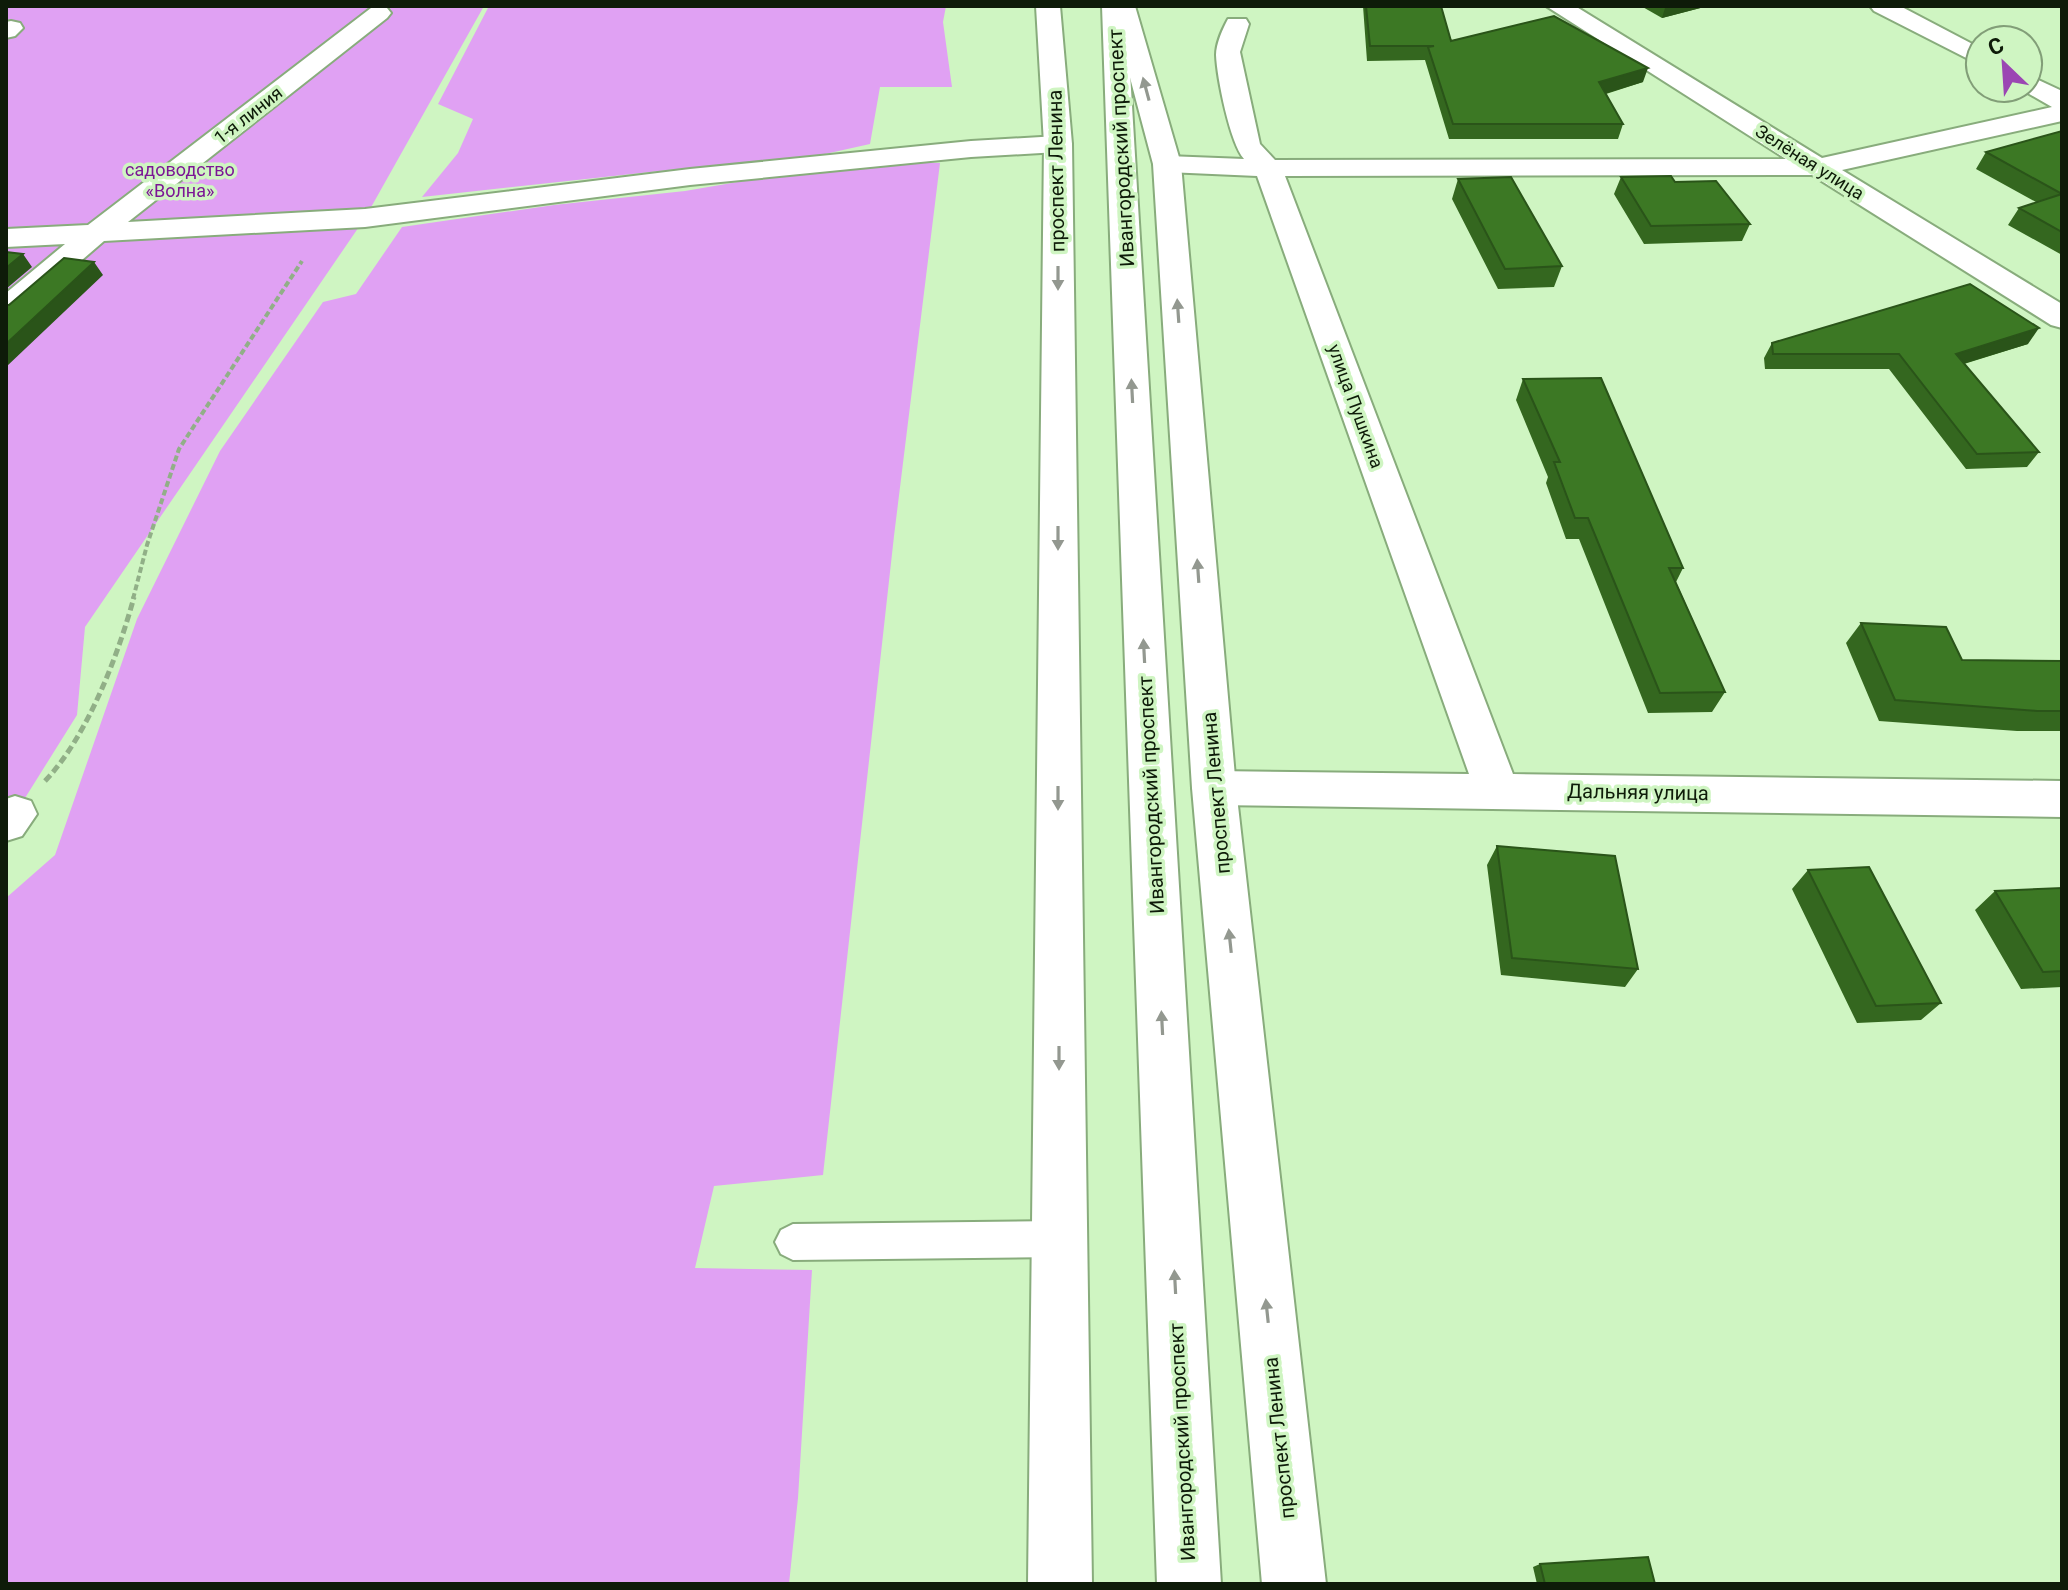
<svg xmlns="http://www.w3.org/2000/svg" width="2068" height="1590" font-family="Roboto,sans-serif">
<rect width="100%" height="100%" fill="#cff5c2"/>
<!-- green -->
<path fill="#e0a1f3" d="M6 6H484L365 218 85 627 77 715 15 814 6 823Z
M489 6H946L943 22 952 87H880L870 144 798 160 687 168 422 197 458 153 473 119 438 104Z
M892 162 940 163 894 536 823 1175 714 1186 695 1268 812 1270 798 1498 789 1584H6V898L55 855 137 619 220 451 323 302 356 294 402 227 554 205 685 191 767 177 849 170Z"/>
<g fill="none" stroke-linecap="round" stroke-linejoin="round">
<defs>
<path id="service" d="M1059 1221 1071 1227 1077 1239 1071 1251 1059 1257 793 1260 781 1254 775 1242 781 1230 793 1224Z"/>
<path id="minor" d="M378 6 387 8 391 13 387 18 128 222 365 209 690 169 971 141 1058 136 1068 138 1072 144 1068 150 1058 152 971 157 690 185 365 227 104 241 17 316 6 318V293L65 244 6 247V229L88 225 371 8Z
M1546 6H1575L1822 158 2052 107 2019 88H2028V75L2062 91V121L1842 170 2062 304V328L2051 325 1812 175 1285 176 1513 774 2062 781V817L1214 805 1199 800 1192 788 1199 776 1214 771 1469 774 1257 176 1167 172 1157 170 1153 164 1157 158 1167 156 1244 159C1230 143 1217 78 1216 55 1216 44 1223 28 1228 19H1246L1249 24 1240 52 1260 144 1275 160 1786 159Z
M1870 6H1900L1980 48V65L1874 11Z
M11 21 20 23 23 28 15 36 6 38V22Z
M15 796 31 801 37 814 22 836 6 841V799Z"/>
<path id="primary" d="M1111 6H1135L1181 164 1236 788 1326 1584H1262L1192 788 1153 164Z"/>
<path id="trunk" d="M1036 6H1060L1072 144 1092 1584H1028L1044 144Z
M1102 6H1126L1221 1584H1157Z"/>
</defs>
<!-- service casing -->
<use href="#service" stroke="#88ac7c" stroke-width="4"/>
<!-- minor casing -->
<use href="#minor" stroke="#88ac7c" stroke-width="4"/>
<!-- primary casing -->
<use href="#primary" stroke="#88ac7c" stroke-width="4"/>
<!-- trunk casing -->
<use href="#trunk" stroke="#88ac7c" stroke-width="4"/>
<!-- path-far1 -->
<path stroke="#91af87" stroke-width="4" stroke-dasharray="6 3" stroke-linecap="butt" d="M133 599 147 545 179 449 302 261"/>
<!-- path -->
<path stroke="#91af87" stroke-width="5" stroke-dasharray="8 4" stroke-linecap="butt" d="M45 781C87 737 118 656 134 597"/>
<!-- service -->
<use href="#service" fill="#fff" fill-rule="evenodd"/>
<!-- minor -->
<use href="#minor" fill="#fff" fill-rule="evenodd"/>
<!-- primary -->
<use href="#primary" fill="#fff" fill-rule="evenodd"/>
<!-- trunk -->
<use href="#trunk" fill="#fff" fill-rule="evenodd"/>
</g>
<!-- wall -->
<path fill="#34671f" d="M1363 6H1441L1451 41 1643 82 1606 94 1623 124 1618 139H1449L1425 60 1367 61Z
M1641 6H1708L1662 18Z
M2062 131V255L2008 225 2019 208 2036 202 1976 169 1986 152Z
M1621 177 1675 182 1750 224 1742 241 1644 244 1614 194Z
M1458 179 1562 266 1554 287 1498 289 1452 199Z
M1772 343 2028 344 1964 364 2039 452 2027 467 1966 469 1889 369H1765L1764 358Z
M1523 379 1683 568 1676 582 1725 692 1712 712 1648 713 1579 539H1566L1546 483 1548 477 1516 400Z
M1861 623 1962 660 2062 661V731H2017L1879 721 1846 643Z
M1497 846 1638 969 1625 987 1501 975 1487 865Z
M1808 870 1941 1003 1921 1020 1857 1023 1792 889Z
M2062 888V987L2021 989 1975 910 1995 891Z
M1540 1564 1655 1584H1537L1533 1567Z"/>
<!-- shaded-wall -->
<path fill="#2a5419" d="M1673 6H1708L1662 18 1665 8Z
M1648 68 1643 82 1594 97 1599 82Z
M23 254 32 267 6 289V268Z
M94 262 103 275 6 367V344Z
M2039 328 2028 344 1946 369 1956 354Z"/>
<!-- building -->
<path fill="#3c7824" stroke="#2a5419" stroke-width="2" d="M1366 6H1441L1451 41 1554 16 1648 68 1599 82 1623 124H1453L1428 47 1434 46H1370Z
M2062 131V194L1986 152Z
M1671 176 1675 182 1716 181 1750 224 1651 226 1621 177Z
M1511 177 1562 266 1505 269 1458 179Z
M2062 194V232L2019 208Z
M6 252 23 254 6 268Z
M64 258 94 262 6 344V305H9Z
M1970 284 2039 328 1956 354 2039 452 1977 454 1899 354H1773L1772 343Z
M1601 378 1683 568H1669L1725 692 1660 693 1588 518H1575L1554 462H1560L1523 379Z
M1861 623 1946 627 1962 660 2062 661V711H2037L1895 700Z
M1497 846 1615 856 1638 969 1512 958Z
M1869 867 1941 1003 1876 1006 1808 870Z
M2062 888V971L2043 972 1995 891Z
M1648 1557 1655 1584H1545L1540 1564Z"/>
<!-- one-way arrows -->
<defs><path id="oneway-solid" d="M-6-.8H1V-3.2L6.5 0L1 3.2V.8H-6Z" transform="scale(2)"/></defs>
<g fill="#939890">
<use href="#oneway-solid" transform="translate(1146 89) rotate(-105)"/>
<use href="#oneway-solid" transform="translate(1058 278) rotate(90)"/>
<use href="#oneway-solid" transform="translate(1178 311) rotate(-94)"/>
<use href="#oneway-solid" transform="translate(1132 391) rotate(-93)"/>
<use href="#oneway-solid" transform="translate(1058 538) rotate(90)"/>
<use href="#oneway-solid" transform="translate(1198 571) rotate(-94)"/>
<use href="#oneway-solid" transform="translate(1144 651) rotate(-93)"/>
<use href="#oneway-solid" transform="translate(1058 798) rotate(90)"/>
<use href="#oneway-solid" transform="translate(1230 941) rotate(-96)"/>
<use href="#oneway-solid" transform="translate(1162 1023) rotate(-93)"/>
<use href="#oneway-solid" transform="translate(1059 1058) rotate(90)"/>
<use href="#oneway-solid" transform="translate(1175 1282) rotate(-93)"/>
<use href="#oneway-solid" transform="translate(1267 1311) rotate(-96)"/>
</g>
<g text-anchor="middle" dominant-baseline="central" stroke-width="7" stroke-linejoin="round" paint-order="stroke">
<!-- far-street labels -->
<g font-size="18" fill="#0e1b09" stroke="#cff5c2">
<text transform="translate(248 115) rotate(-38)">1-я линия</text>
<text transform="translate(1810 162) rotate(32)">Зелёная улица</text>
<text transform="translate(1356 406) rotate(70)">улица Пушкина</text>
</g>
<!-- far-park labels -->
<g font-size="18" fill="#7c1695" stroke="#cff5c2">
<text x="180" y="169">садоводство<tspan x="180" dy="21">«Волна»</tspan></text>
</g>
<!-- street labels -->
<g font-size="20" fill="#0e1b09" stroke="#cff5c2">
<text transform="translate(1121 148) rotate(-93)">Ивангородский проспект</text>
<text transform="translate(1056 171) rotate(-91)">проспект Ленина</text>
<text transform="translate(1638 792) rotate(1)">Дальняя улица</text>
<text transform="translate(1216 793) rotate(-95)">проспект Ленина</text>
<text transform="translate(1151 795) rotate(-93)">Ивангородский проспект</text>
<text transform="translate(1279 1438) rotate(-96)">проспект Ленина</text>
<text transform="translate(1182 1442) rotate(-93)">Ивангородский проспект</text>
</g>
</g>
<!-- border -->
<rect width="2068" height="1590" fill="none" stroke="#0e1b09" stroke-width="16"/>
<!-- north arrow -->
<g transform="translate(2004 64) rotate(335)"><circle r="38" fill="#cff5c2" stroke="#829e78" stroke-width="2"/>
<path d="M0-6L14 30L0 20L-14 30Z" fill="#9b46b3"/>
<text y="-12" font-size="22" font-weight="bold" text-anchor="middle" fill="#0e1b09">С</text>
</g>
</svg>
